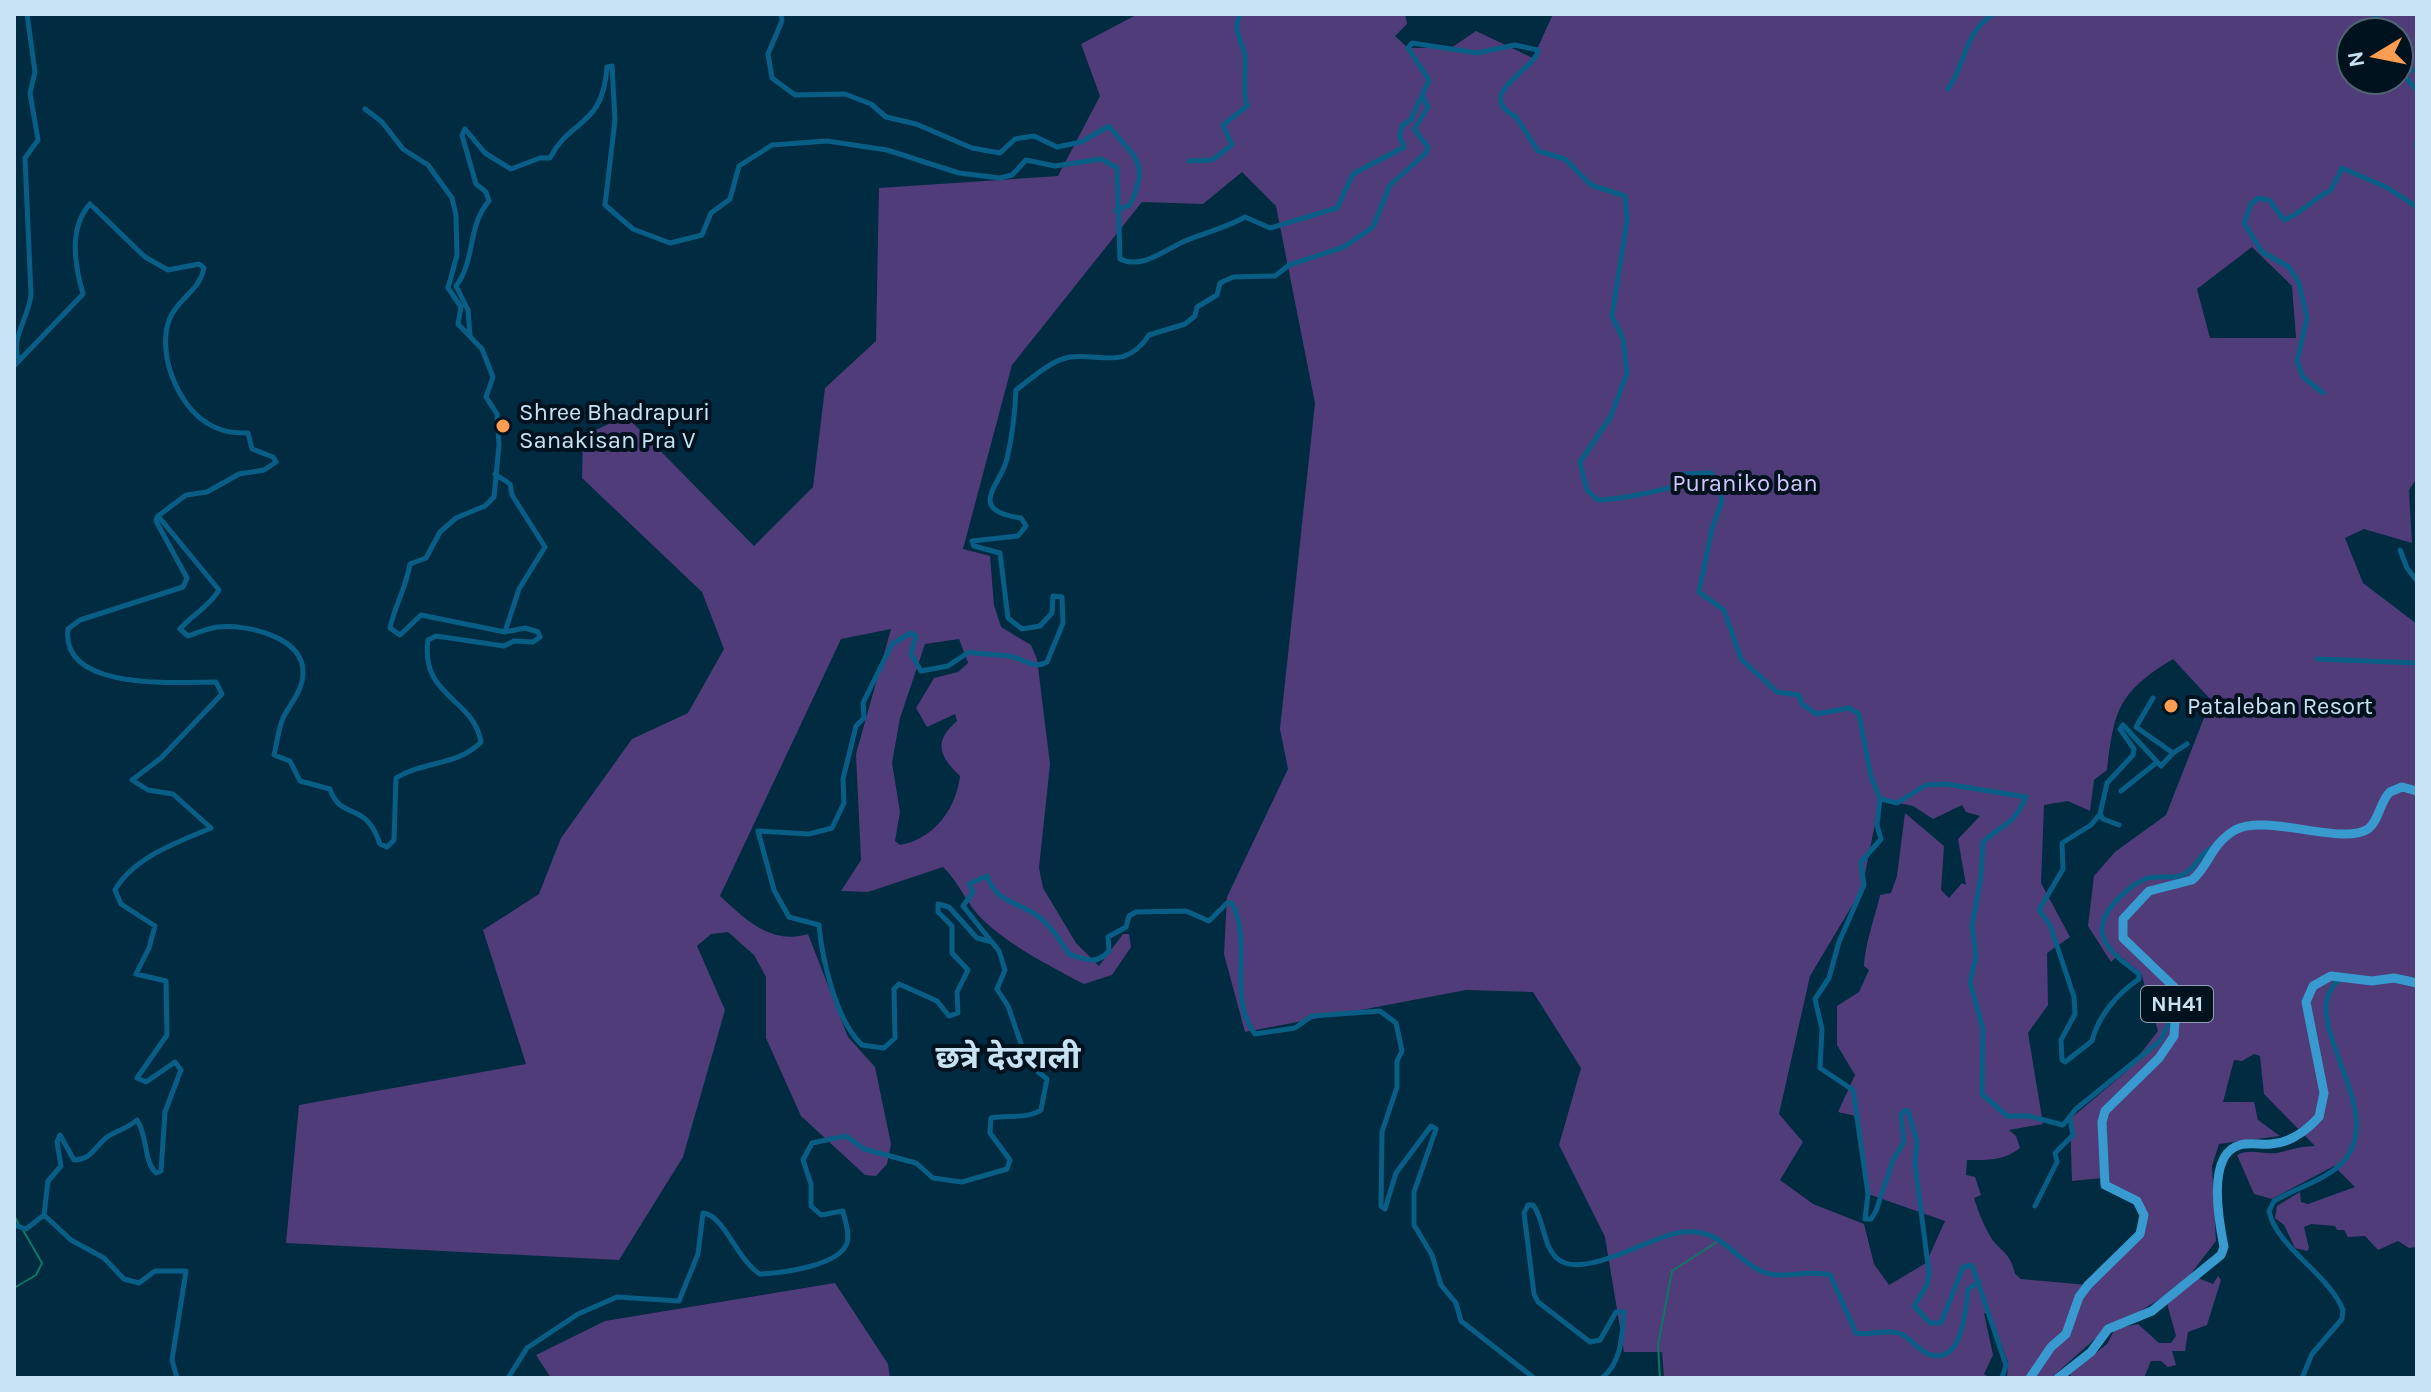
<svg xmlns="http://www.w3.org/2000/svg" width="2431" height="1392" font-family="Karla,'Noto Sans Devanagari',sans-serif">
<rect width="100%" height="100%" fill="#012b41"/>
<!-- green -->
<path fill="#503c79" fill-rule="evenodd" d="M1138 14H1405L1407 24 1395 36 1408 48H1451L1476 31 1533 58 1553 14H2417V478L2409 490 2412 543 2364 529 2345 538 2363 583 2417 624V1247L2409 1248 2398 1241 2378 1250 2365 1236 2348 1237 2344 1230H2337L2335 1226 2311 1224 2304 1227 2309 1248 2307 1251 2295 1248 2284 1225 2275 1218 2277 1206 2300 1192 2301 1202 2308 1204 2355 1187 2334 1166 2272 1199 2254 1194 2237 1155C2250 1148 2262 1155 2277 1153 2289 1150 2301 1146 2315 1146L2264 1094 2260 1056 2254 1054 2242 1061 2234 1060 2223 1102H2254L2258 1120 2280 1136 2219 1144 2212 1166 2216 1241 2190 1275 2213 1284 2218 1276 2221 1280 2207 1325 2188 1332 2185 1351H2172L2176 1365 2168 1367 2161 1361H2151L2144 1378H2071L2070 1374 2107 1344 2115 1329 2138 1324 2159 1343H2171L2176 1336 2165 1296 2097 1337 2051 1378H2007L2008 1362 1990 1314 1984 1313 1993 1355 1984 1374 1990 1378H1664L1662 1352H1624L1605 1237 1559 1145 1581 1068 1533 992 1466 990 1245 1032 1224 954 1227 897 1288 769 1280 729 1315 403 1276 206 1242 172 1203 204 1142 202 1012 365 963 549 990 556 994 605 1001 627 1031 645 1037 659 1050 764 1039 868 1043 888 1076 943 1099 966 1123 934H1129L1131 947 1112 975 1084 984C1050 966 1012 947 984 921 966 904 960 883 943 867L868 892 841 891 861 860 856 754 891 629 841 639 720 896C746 920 771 945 808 934L848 1037 875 1067 891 1144 887 1164 876 1176 865 1175 801 1116 766 1038V977L754 955 728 932 711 934 697 946 725 1010 683 1157 619 1260 286 1243 299 1105 526 1064 483 930 539 894 561 838 632 739 688 713 724 649 702 592 582 478 583 436 626 416 754 546 813 487 825 388 876 341 879 188 1058 176 1100 96 1081 44ZM2351 32H2399V80H2351ZM2252 247 2292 286 2296 338H2210L2197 289ZM959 639 968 663 958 672 934 678 916 708 927 727 955 714 957 721C933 742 939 756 960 776 956 809 934 839 900 845L895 841 900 812 892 763 900 718 925 644ZM2173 659 2211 700 2166 815 2115 852 2094 876 2088 926 2111 962 2119 955 2141 973 2158 1031 2127 1071 2070 1119 2072 1181 2103 1178 2142 1206 2140 1234 2088 1285 2021 1279 2015 1274C2010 1251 2001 1253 1990 1236 1983 1224 1978 1211 1974 1198L1981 1195 1975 1177 1966 1175 1967 1160C1988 1160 2003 1161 2020 1148L2016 1136 2009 1130 2043 1124 2028 1033 2048 1005 2047 953 2070 937 2041 883 2044 805 2068 801 2090 811 2094 780 2107 770C2114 709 2119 692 2173 659ZM1880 799 1913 806 1933 819 1962 805 1966 812 1980 816 1958 839 1966 885 1962 883 1949 898 1941 890 1944 846 1905 813 1897 876 1891 893 1880 895C1875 918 1865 943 1864 966L1869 970 1859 992 1837 1006V1045L1855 1075 1838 1112 1856 1116 1868 1194 1945 1221 1926 1263 1889 1285 1874 1264 1864 1224 1813 1204 1780 1180 1803 1142 1779 1114 1810 976 1862 889Z
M835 1283 888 1364 890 1378H551L536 1355 605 1321Z"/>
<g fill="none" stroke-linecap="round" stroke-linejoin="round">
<!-- stream -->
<path stroke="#0b7866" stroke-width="2" d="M14 1215 19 1225
M14 1288 36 1275 42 1263 23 1230
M1660 1378 1658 1345 1672 1271 1717 1242"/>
<!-- minor -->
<path stroke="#095e86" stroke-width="5" d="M781 14 782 21 768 54 772 78 795 95 845 94 871 104 886 117 916 124 972 148 1000 153 1015 139 1034 136 1057 147 1081 142 1109 126C1136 160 1150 161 1130 205L1116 211
M2361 32 2379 14
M2351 52V60
M2399 64 2401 71 2417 70
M2401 71 2417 91
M1948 89C1967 61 1963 35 1993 14
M2417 141V148
M1189 161 1212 160 1232 145 1223 125 1247 106C1242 88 1247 74 1245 56 1242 40 1232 31 1240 14
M470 335 468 310 456 286C476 260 467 226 489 201L486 192 476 184 462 135 465 129 485 153 511 169 540 158H550C570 118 603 128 607 67L612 66 615 120 605 205 633 229 670 243 702 235 711 213 730 199 739 166 772 145 827 141 887 150 959 173 1000 178 1012 175 1026 160 1055 166 1101 159 1117 168 1120 259C1142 270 1166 249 1185 241 1206 232 1226 228 1245 217L1270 228 1337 208 1353 174 1404 147 1400 137 1402 126 1411 119 1429 80 1408 48 1412 43 1477 53 1515 45 1538 50C1536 70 1472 94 1516 117L1538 151 1565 159 1591 185 1625 196 1627 220 1612 316 1623 339 1627 373 1611 416 1580 462 1587 490 1598 500C1615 500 1661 491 1679 485L1682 474 1711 473 1718 483 1722 501 1712 529 1699 592 1724 610 1741 659 1777 692 1799 695 1802 704 1816 714 1849 708 1859 714 1871 777 1880 799
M19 359C9 341 30 315 31 294L25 158 38 140 30 93 35 72 27 14
M14 366 83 294C75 266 68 228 90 204L145 257 168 270 199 264 204 268C199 292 179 297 170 318 156 351 177 405 207 423 221 432 233 433 248 433L252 449 273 457 276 462 264 470 239 474 207 492 186 495 158 516 219 590C209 607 193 614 180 629L188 636C197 633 208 628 218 627 247 624 304 637 303 673 303 690 290 704 283 718 278 730 277 743 274 755L290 761 300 781 330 789C341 822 365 799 380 844L387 847 394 840 396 778C423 761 458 766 481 742 474 698 420 697 428 640L436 636 504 646 514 641 533 642 540 637 538 632 525 628 505 632 421 615 400 635 390 628C395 605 406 588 410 564L426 558 440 532 456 518 485 506 494 497 499 445 497 414 486 397 493 377 482 349 458 324 461 307 448 288 457 255 456 215 452 198 428 165 403 149 382 122 365 109
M2323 393 2303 377 2297 361 2307 318 2299 283 2289 267 2262 252 2244 223 2251 204 2258 198 2269 200 2284 220C2301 214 2314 198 2331 190L2342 168 2386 187 2417 207
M495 474 510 484 512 495 545 547 519 589 505 632
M2400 550 2407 568 2417 581
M2317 659 2417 663
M2153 698 2136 727 2173 753
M2187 744 2173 753 2161 766 2123 725 2120 729 2134 749 2133 755 2107 783 2100 814 2091 825 2062 843 2063 869 2039 910 2050 925 2074 997 2075 1014 2061 1040 2062 1060 2065 1062 2092 1041C2098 1016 2118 993 2139 979V974C2111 953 2085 934 2116 901 2125 892 2133 884 2145 879 2157 874 2170 880 2182 875 2196 870 2199 853 2213 847
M2121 791 2156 763
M1880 799 1877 825 1881 839 1861 862 1864 885 1839 942 1829 978 1815 999 1822 1029 1820 1068 1853 1090 1868 1194 1865 1219H1871L1876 1211 1893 1160 1904 1142 1901 1115 1905 1110 1908 1111 1917 1141 1915 1164 1929 1273 1927 1285 1914 1306 1930 1323H1941L1963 1267 1972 1265 2006 1365 2002 1378
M1881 799 1897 803 1926 785 1946 784 2026 797C2012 828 2003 823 1983 842L1981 877 1972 925 1976 957 1970 982 1983 1029 1982 1094 2007 1116H2029L2063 1125 2076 1109 2160 1041 2174 1013
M2100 814 2103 819 2119 825
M991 941 963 906 973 892 969 884 987 876C995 899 1011 901 1030 911 1048 921 1058 937 1069 954 1085 959 1096 966 1109 951L1108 937 1126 927 1129 916 1136 912 1186 911 1209 921 1227 903H1232C1253 945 1227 998 1255 1034L1295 1028 1312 1016 1380 1011 1396 1023 1402 1051 1397 1061V1087L1382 1132 1381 1206 1385 1209 1396 1173 1431 1126 1436 1129 1414 1192V1225L1432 1255 1441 1285 1456 1303 1461 1321 1534 1378
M2035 1206 2057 1162 2055 1153 2073 1135 2070 1119
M44 1215 48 1181 61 1166 57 1142 60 1135 74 1160C93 1159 94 1147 107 1137 117 1130 127 1129 137 1120 148 1136 143 1160 156 1173L161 1171 165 1112 181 1070 175 1062 146 1082 137 1078 167 1035 166 981 136 974 149 948 155 926 121 904 115 890C134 857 178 842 211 828L173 794 148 790 132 780 161 758 222 694 216 682C178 682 60 692 68 629L80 620 183 587 187 578 156 521 157 517
M14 1225 26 1229 44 1215 71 1240 104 1258 124 1279 139 1283 155 1271H186L172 1360 177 1378
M508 1378 527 1348 578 1314 617 1297 679 1301 698 1254 703 1213C724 1215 737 1260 760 1274 782 1273 839 1266 847 1243 850 1233 845 1221 843 1211L821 1215 811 1206V1184L803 1160 812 1143 846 1136 864 1149 916 1163 933 1178 962 1182 1007 1169 1010 1160 990 1133 991 1118C1008 1115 1027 1119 1041 1110L1047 1079 1028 1064 1008 1006 997 989 1005 970 999 951 992 942 977 938 949 907 938 904V912L952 926V953L968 970 957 992 958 1013 949 1016 937 1001 899 984 894 989 895 1038 884 1048 862 1045C836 1021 822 959 819 925L789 917 774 890 758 831 809 834 832 828 844 803 843 779 856 726 864 718 863 703 892 644 911 633 916 636 911 654 921 671 948 666 969 652C983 655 996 654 1009 656 1022 658 1034 670 1047 662L1063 623 1062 597 1053 596 1052 613 1040 626 1022 629 1008 618 1000 553 974 546 972 541 1018 536 1026 526 1021 518C965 510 1001 485 1007 459 1012 437 1015 413 1016 390 1031 379 1051 360 1070 357 1100 353 1126 371 1149 335L1185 324 1195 316 1197 307 1217 295 1220 283 1233 277 1275 276 1289 265 1344 247 1373 227 1390 185 1425 154 1428 147 1414 129 1428 107 1422 96
M1602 1378C1622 1362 1622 1336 1624 1312H1616L1600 1340 1590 1342 1538 1302 1534 1294 1524 1213 1528 1205H1533C1545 1220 1542 1247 1559 1260 1586 1279 1652 1235 1683 1232 1724 1228 1732 1259 1763 1272 1782 1280 1809 1269 1830 1275L1856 1333C1870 1336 1887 1328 1901 1334 1910 1338 1917 1348 1926 1353 1962 1370 1966 1309 1968 1289L1979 1282
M2302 1378 2312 1354 2342 1319 2343 1310C2329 1274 2276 1247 2269 1211L2274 1201C2296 1188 2326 1180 2343 1162 2391 1108 2291 1018 2340 979"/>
<!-- trunk -->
<path stroke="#389acf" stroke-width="9" d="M2030 1378 2051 1347 2066 1334 2079 1297 2088 1285 2140 1234 2144 1215 2137 1201 2105 1185 2102 1122 2105 1111 2159 1058 2174 1036 2177 995 2174 987 2123 938V919L2149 891 2192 880C2210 865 2209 846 2235 830 2265 813 2343 846 2368 829 2379 821 2380 801 2390 792L2402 787 2417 791
M2058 1378 2091 1352 2108 1329 2152 1311 2221 1255 2224 1247C2219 1222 2206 1154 2240 1145 2250 1142 2261 1145 2271 1144 2290 1143 2307 1130 2319 1117L2324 1093 2306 1002 2313 986 2331 976 2372 981 2394 978 2417 983"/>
</g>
<!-- markers -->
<g fill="#fc9d52" stroke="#00121e" stroke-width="3">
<circle cx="503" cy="426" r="8"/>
<circle cx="2171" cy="706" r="8"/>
</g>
<g text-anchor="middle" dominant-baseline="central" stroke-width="8" stroke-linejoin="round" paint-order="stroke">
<!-- shield labels -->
<rect fill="#00121e" stroke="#8ba4b3" stroke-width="2" x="2141" y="986" width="72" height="36" rx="6"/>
<g font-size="22" font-weight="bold" fill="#c7e2f3">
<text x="2177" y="1004">NH41</text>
</g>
<!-- poi labels -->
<g font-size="24" fill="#c7e2f3" stroke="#00121e" text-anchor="start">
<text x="519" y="412">Shree Bhadrapuri<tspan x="519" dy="28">Sanakisan Pra V</tspan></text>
<text x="2187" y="706">Pataleban Resort</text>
</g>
<!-- park labels -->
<g font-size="24" fill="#d3c6fa" stroke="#00121e">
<text x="1745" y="483">Puraniko ban</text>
</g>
<!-- district labels -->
<g font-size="32" font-weight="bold" fill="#c7e2f3" stroke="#00121e">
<text x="1008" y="1057">छत्रे देउराली</text>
</g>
</g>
<!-- border -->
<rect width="2431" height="1392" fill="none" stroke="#c7e2f3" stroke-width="32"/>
<!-- north arrow -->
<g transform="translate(2375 56) rotate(260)"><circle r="38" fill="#00121e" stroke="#506573" stroke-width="2"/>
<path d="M0-6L14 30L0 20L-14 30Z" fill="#fc9d52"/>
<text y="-12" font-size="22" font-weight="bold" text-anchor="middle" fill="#c7e2f3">N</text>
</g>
</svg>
